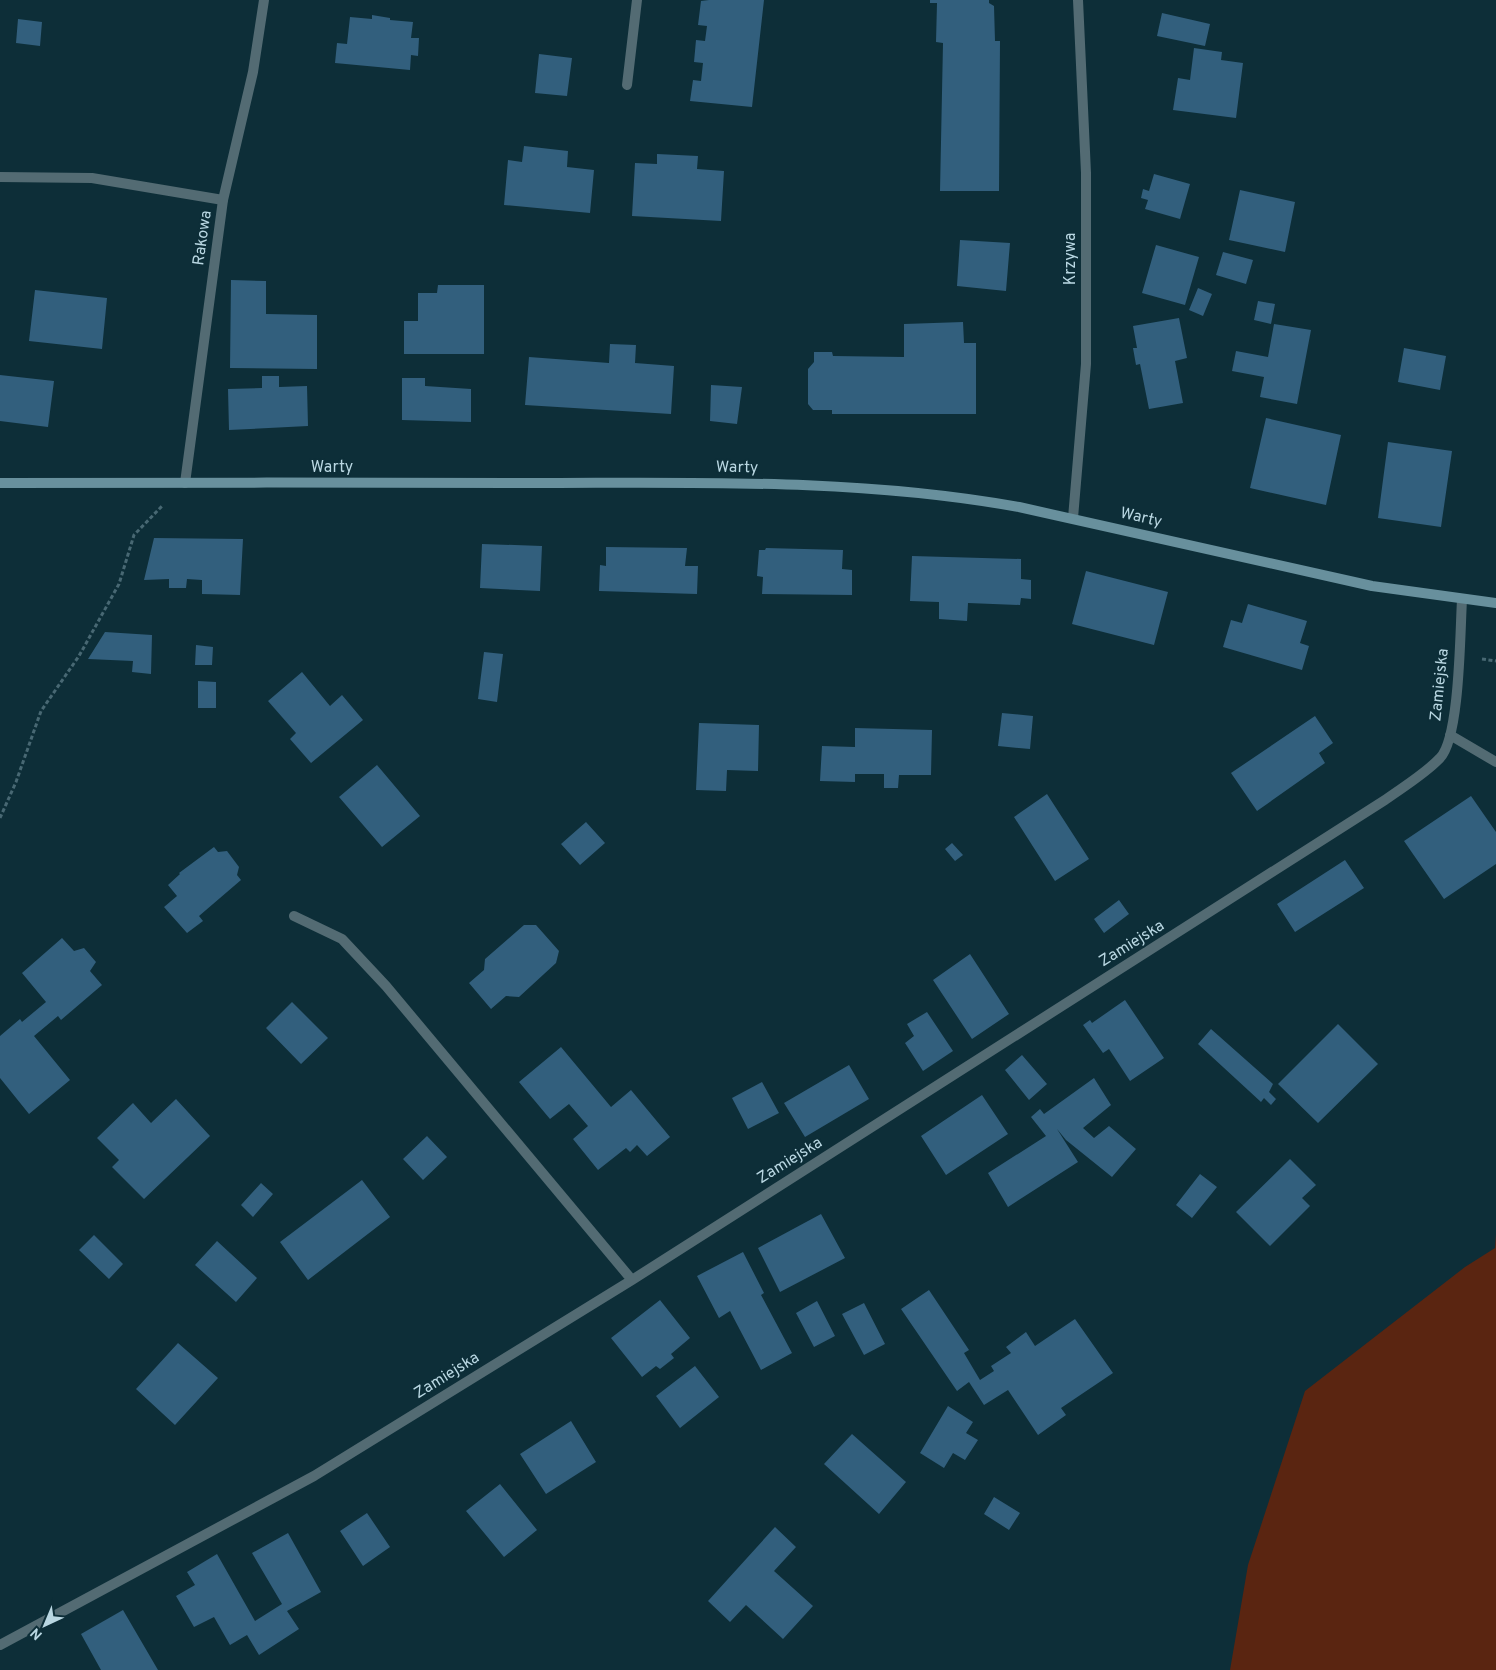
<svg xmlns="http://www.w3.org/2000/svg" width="1496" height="1670" font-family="Overpass,sans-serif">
<rect width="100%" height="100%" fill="#0d2e38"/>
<!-- green -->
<path fill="#5a2511" d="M1496 1234V1670H1230L1248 1565 1305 1391 1465 1267 1495 1248Z"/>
<!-- building -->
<path fill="#325f7d" d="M709 0H764L752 107 690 101 693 80 701 81 703 63 694 62 696 40 705 41 707 26 698 25 701 1Z
M930 0H989V3L994 6 995 41H1000L999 191H940L943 43 936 42 937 3H930Z
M1162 13 1210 24 1205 46 1157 36Z
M372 15 390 18V20L413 22 411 38H419L418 56 411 55 410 70 335 63 337 43 347 44 350 17 372 19Z
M18 19 42 22 40 46 16 43Z
M1194 48 1222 52 1221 60 1243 63 1236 118 1173 110 1178 78 1190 80Z
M539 54 572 58 567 96 535 93Z
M524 146 568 151 567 167 594 170 590 213 504 205 508 160 522 162Z
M657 154 698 156 697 169 724 171 721 221 632 216 635 163 657 164Z
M1154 174 1190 184 1180 219 1145 209 1148 200 1141 198 1143 189 1149 191Z
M1240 190 1295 202 1285 252 1229 240Z
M960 240 1010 243 1006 291 957 286Z
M1156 245 1199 257 1185 305 1142 293Z
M1223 252 1253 260 1246 284 1216 275Z
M231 280 266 281V314L317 315V369L230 368Z
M438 285H484V354H404V321H418V293H437Z
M1198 288 1212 294 1203 316 1189 310Z
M35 290 107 298 102 349 29 341Z
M1258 301 1275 304 1271 324 1254 320Z
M1179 318 1187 358 1175 361 1183 403 1149 409 1140 364 1136 365 1133 348H1137L1133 326Z
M963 322 964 343H976V414H832V410H813L808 404V369L814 362V352H832L833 356 904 357V324Z
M1274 324 1311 330 1297 404 1260 397 1264 377 1232 371 1236 351 1268 357Z
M610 344 636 345 635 363 674 366 671 414 525 405 529 357 609 363Z
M1404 348 1446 356 1440 390 1398 382Z
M0 375 54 381 48 427 0 421Z
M262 376H279V387L307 386 308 426 229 430 228 389 262 388Z
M402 378H425V386L471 389V422L402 420Z
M711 385 742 387 737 424 710 421Z
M1266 418 1341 435 1326 505 1250 488Z
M1388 442 1452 451 1441 527 1378 518Z
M154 538 243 539 240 595 202 594V580L187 579 186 588H169V579L144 580Z
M482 544 542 546 540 591 480 588Z
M606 547 687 548 685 566H698L697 594 599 591 600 565 606 566Z
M766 548 843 550 842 569 852 570V595L762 594 763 577 757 576 759 550H765Z
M912 556 1021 559V579L1031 580V599L1021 598 1020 605 968 603 967 621 939 619V602L910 601Z
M1086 571 1168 592 1154 645 1072 624Z
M1248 604 1307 621 1300 643 1309 646 1302 670 1223 647 1231 620 1242 623Z
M105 632 152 635 151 674 132 672 133 661 88 659Z
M196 645 213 647 212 665H195Z
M484 652 503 654 497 702 478 699Z
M302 672 330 706 342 695 363 720 311 763 290 739 296 733 268 701Z
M198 681 216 682V708H198Z
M1002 713 1033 716 1030 749 998 746Z
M1315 716 1333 743 1319 753 1325 763 1257 811 1231 773Z
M699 723 759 725 758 771 727 770 726 791 696 790Z
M855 728 932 730 931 775H899L898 788H884V774H855V782L820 781 822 746 855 747Z
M377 765 420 816 382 847 339 797Z
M1047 794 1089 859 1055 881 1014 817Z
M1471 796 1496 832V864L1444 899 1404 841Z
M586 822 605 843 580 865 561 844Z
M952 843 963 855 955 861 945 849Z
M214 847 218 852 227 851 239 867 237 875 241 880 199 916 203 921 187 933 164 907 177 896 168 885 180 874 179 873Z
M1345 860 1364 888 1295 932 1277 904Z
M1119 900 1129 914 1104 933 1094 919Z
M524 925H536L559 951 556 963 519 997 506 996 491 1009 469 983 484 970 485 959Z
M62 938 74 951 84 948 96 962 90 971 102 985 61 1020 58 1016 34 1036 70 1080 29 1114 0 1078V1036L20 1019 22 1022 46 1002 22 973Z
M970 954 1009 1014 972 1039 933 980Z
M1125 1000 1164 1058 1130 1081 1109 1049 1103 1053 1083 1025 1090 1020 1092 1023Z
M292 1002 328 1038 301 1064 266 1028Z
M927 1012 953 1051 923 1071 905 1043 914 1036 907 1024Z
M1338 1024 1378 1064 1318 1123 1278 1084Z
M1211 1029 1273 1084 1269 1092 1276 1099 1271 1105 1264 1098 1261 1102 1198 1044Z
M561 1047 611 1107 631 1090 670 1137 647 1156 637 1145 630 1152 626 1148 598 1170 573 1139 588 1126 569 1104 550 1119 519 1082Z
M1022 1055 1047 1084 1029 1100 1005 1070Z
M849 1065 869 1099 805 1137 784 1103Z
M1094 1078 1111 1105 1083 1128 1094 1138 1109 1126 1136 1149 1112 1177 1066 1140 1057 1129 1078 1162 1008 1207 988 1173 1046 1136 1031 1117 1040 1109 1044 1114Z
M762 1082 779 1113 748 1129 732 1098Z
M982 1095 1008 1134 946 1175 921 1136Z
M176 1099 210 1136 144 1199 112 1167 119 1160 97 1138 133 1103 151 1123Z
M427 1136 447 1157 423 1180 403 1159Z
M1290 1159 1316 1185 1302 1198 1310 1206 1270 1246 1236 1212Z
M1200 1174 1217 1187 1192 1218 1176 1205Z
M362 1180 390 1217 308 1280 280 1242Z
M261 1183 273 1194 253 1217 241 1205Z
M821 1214 845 1258 780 1292 758 1248Z
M94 1235 123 1264 109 1279 79 1250Z
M217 1241 257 1278 236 1302 195 1265Z
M743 1252 764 1293 761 1295 792 1353 761 1370 730 1311 719 1318 697 1276Z
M929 1290 969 1350 964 1353 980 1380 994 1371 991 1366 1011 1353 1006 1347 1026 1332 1035 1346 1075 1319 1113 1373 1061 1408 1066 1415 1038 1435 1008 1390 984 1405 969 1382 957 1391 901 1309Z
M660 1300 690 1338 671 1354 674 1358 660 1369 656 1366 642 1377 611 1338Z
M817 1301 835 1336 814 1347 796 1313Z
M864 1303 885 1344 864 1355 842 1314Z
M178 1343 218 1378 175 1425 136 1389Z
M695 1366 719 1397 680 1428 656 1396Z
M948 1406 973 1422 966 1433 978 1440 965 1460 953 1453 944 1468 920 1453Z
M571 1421 596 1462 546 1494 520 1454Z
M852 1434 906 1482 879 1514 824 1464Z
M500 1484 537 1530 504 1557 466 1511Z
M994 1497 1020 1513 1009 1530 984 1514Z
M367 1513 390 1547 363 1566 340 1531Z
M775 1527 796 1547 774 1571 813 1606 783 1639 746 1605 730 1622 708 1601Z
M288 1533 321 1592 287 1611 299 1629 259 1655 247 1635 230 1645 214 1617 194 1627 176 1596 195 1585 187 1572 217 1554 255 1621 282 1604 252 1553Z
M123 1610 158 1670H101L81 1634Z"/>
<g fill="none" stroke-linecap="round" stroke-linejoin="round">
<!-- path -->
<path stroke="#486873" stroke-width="3" stroke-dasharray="4 2.5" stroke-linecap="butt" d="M1482 659 1496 661
M0 818 16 782 41 711 79 656 119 584 134 535 163 505"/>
<!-- service -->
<path stroke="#536b73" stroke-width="10" d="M0 177 92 178 223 200"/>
<!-- minor -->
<path stroke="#536b73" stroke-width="10" d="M627 85 637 0
M185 483 223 200 253 72 264 0
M1073 518 1086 364V173L1078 0
M1450 735 1496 762
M294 916 342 939 386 986 632 1280
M0 1645 314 1476 632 1280 1385 800C1403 787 1425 774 1440 758 1460 738 1460 631 1462 600"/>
<!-- secondary -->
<path stroke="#68909d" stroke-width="10" d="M0 483C178 482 355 483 533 483 696 483 858 478 1019 507L1372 586 1496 603"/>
</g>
<g text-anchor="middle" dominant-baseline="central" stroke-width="4" stroke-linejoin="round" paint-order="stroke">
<!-- street labels -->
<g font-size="16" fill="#b9d7e2" stroke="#0d2e38">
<text transform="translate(203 238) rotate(-82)">Rakowa</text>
<text transform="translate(1071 259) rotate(-90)">Krzywa</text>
<text x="332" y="468">Warty</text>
<text transform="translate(737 468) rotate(1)">Warty</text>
<text transform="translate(1141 518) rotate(13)">Warty</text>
<text transform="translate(1440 685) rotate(-84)">Zamiejska</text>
<text transform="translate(1132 944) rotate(-32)">Zamiejska</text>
<text transform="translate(790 1161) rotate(-32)">Zamiejska</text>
<text transform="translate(447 1376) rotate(-32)">Zamiejska</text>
</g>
</g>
<!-- north arrow -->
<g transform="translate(45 1625) rotate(224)" stroke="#0d2e38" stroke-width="4" paint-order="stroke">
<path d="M0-4L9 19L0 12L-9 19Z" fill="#b9d7e2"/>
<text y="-8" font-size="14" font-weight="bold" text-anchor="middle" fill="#b9d7e2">N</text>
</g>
</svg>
